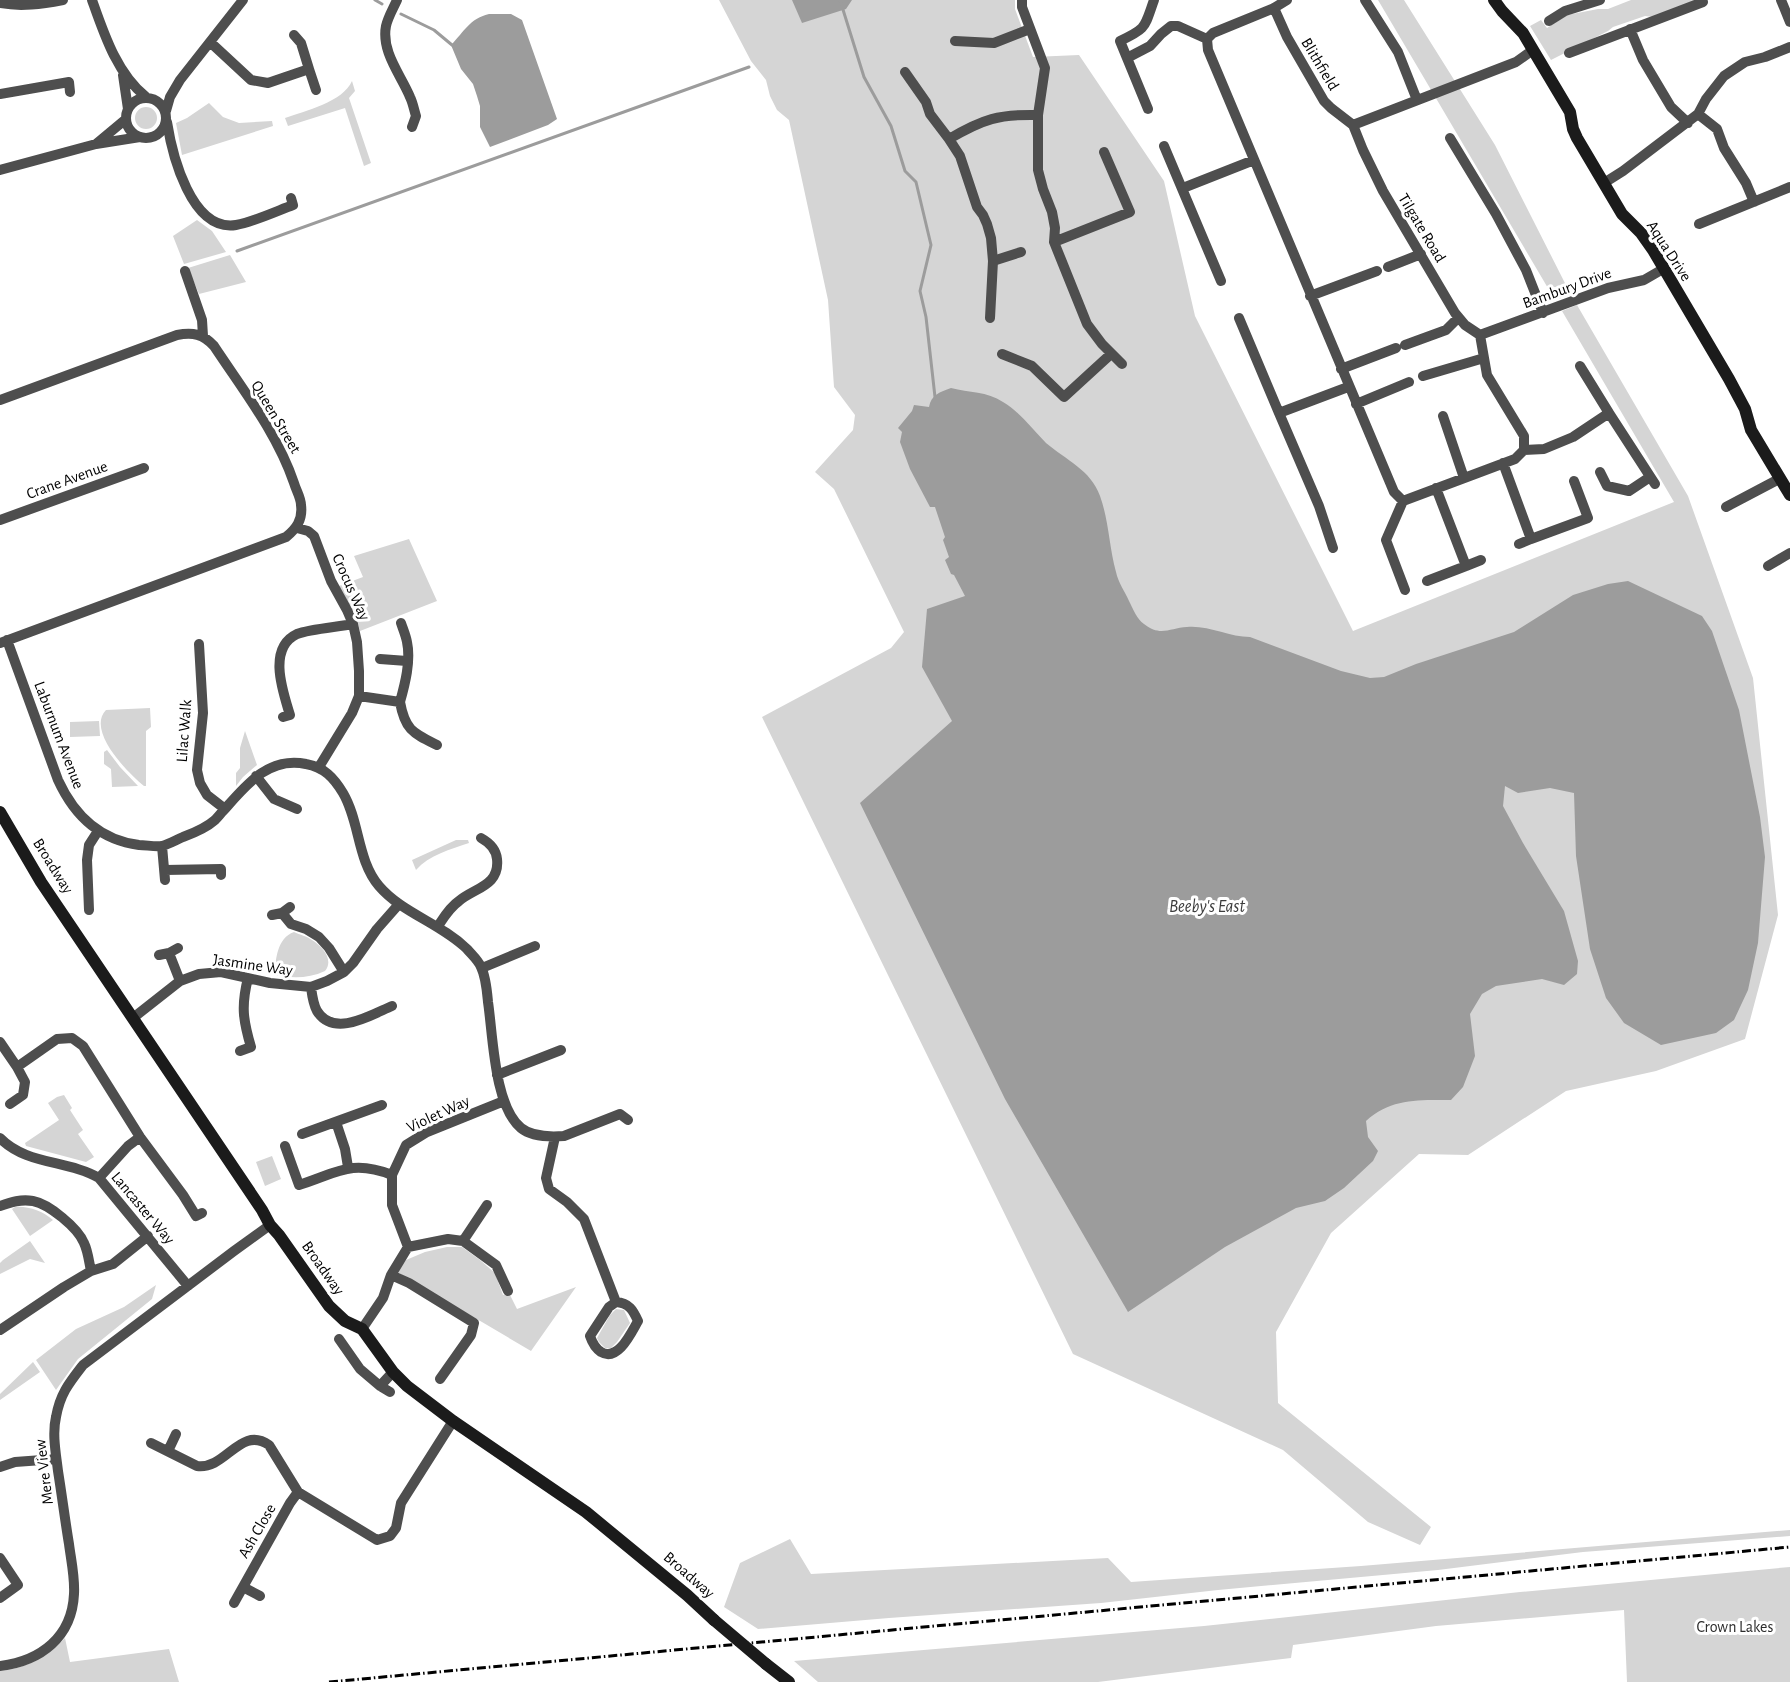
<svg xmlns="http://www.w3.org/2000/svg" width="1790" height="1682" font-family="'Alegreya Sans',sans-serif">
<rect width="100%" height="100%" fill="#fff"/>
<!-- green -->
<path fill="#d5d5d5" d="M719 0H1015V9L1033 57 1079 55 1164 181 1195 316 1353 631 1674 502 1562 311 1577 305 1688 496 1753 678 1778 915 1745 1039 1656 1071 1566 1091 1468 1155 1419 1154 1331 1233 1276 1332 1278 1403 1431 1527 1420 1545 1368 1522 1283 1450 1073 1354 762 717 891 648 904 632 834 489 815 472 853 430 855 415 834 387 828 300 789 120 777 110 770 96 766 80 751 61Z
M1378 0H1404L1495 145 1571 295 1555 300Z
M1631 0H1697L1653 17 1645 16 1613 27 1608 31 1551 60 1530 26 1541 20 1547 28 1567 15 1598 9H1608Z
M352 81 355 91 349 98 371 163 364 166 345 108 288 126 285 118C305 111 343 102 352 81Z
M209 103 223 117 239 123 272 121 273 126 182 155 176 123 187 118Z
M135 118a11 11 0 1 1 22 0a11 11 0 1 1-22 0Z
M197 220 212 231 226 252 184 264 173 236Z
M230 255 246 282 199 294 188 268Z
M409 539 437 601 360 631 356 616 339 586 363 577 354 556Z
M150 708 151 727 146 731V786H144C128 773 86 731 106 710Z
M99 721 100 736 70 737V722Z
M245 731 257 765 243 777 236 786V773L240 768V748Z
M107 750 120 767 138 786 112 787 111 769 104 764V752Z
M456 840H468L469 843C451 849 429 855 416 870L412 860Z
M294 932C300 935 307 936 312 940 323 947 334 960 325 971 308 979 291 978 274 975 276 959 277 938 294 932Z
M64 1095 72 1108 70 1110 83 1130 78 1134 94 1157 86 1162 26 1146 25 1143 59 1120 48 1103 57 1097Z
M272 1156 281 1179 265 1186 256 1162Z
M15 1207C29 1206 42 1211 53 1220L30 1236 12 1209Z
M30 1241 45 1263 30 1259 0 1274V1263L3 1260Z
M447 1247H462L480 1260 495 1273 503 1295 509 1293 517 1309 576 1287 531 1351 397 1272 406 1260 425 1252Z
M156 1285 152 1299 78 1359 56 1390 36 1360 76 1329 124 1307Z
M616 1309 624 1310 630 1323 617 1342 611 1348H605L599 1342 597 1338 610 1315Z
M33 1362 40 1372 0 1400V1394Z
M1790 1530V1536L1583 1552 1438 1570 1218 1590 1101 1603 889 1618 758 1629 724 1607 740 1563 790 1539 811 1574 1108 1558 1131 1582 1361 1566Z
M1790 1567V1682H1627L1624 1610 1436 1626 1293 1645 1291 1658 1098 1682H818L794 1661 1204 1626 1520 1592Z
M65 1638 70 1662 169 1649 179 1682H0V1671C28 1668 46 1657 65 1638Z"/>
<!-- water -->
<path fill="#9c9c9c" d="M792 0H852L846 9 802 23Z
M489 14H511L522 20 557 119 548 125 490 147 480 127V106L477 96 473 84 461 69 451 45C465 31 469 19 489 14Z
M951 388C969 393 987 391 1003 402 1020 412 1032 429 1046 443 1066 460 1091 470 1100 496 1109 521 1109 547 1116 572 1118 582 1125 592 1129 601 1133 609 1137 619 1144 624 1160 637 1170 628 1187 627 1208 625 1229 637 1250 637L1341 671 1370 678 1384 677 1416 664 1514 632 1573 595 1608 584 1628 581 1702 616 1712 631 1739 710 1760 817 1765 857 1758 943 1748 990 1734 1020 1716 1033 1661 1045 1624 1023 1606 998 1590 949 1576 856 1574 793 1550 788 1518 793 1505 786 1503 806 1523 843 1564 911 1578 961 1577 974 1564 985 1542 979 1496 986 1482 994 1470 1014 1475 1056 1463 1087 1451 1100C1419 1100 1391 1098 1366 1121L1368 1137 1378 1151 1373 1161 1344 1188 1325 1201 1296 1208 1225 1247 1128 1312 1005 1099 860 803 952 721 922 667 927 609 965 596 954 575 951 574 945 560 949 557 943 540 945 537 935 507H930L910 469 900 442 902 432 898 428 912 411 914 405 929 407C931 395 940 392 951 388Z"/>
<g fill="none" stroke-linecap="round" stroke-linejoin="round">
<!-- stream -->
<path stroke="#9c9c9c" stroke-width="3" d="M375 0 382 4
M840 0 864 77 891 126 905 171 916 182 931 245 920 291 926 317 935 397
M401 14 434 30 452 45
M237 251 749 67"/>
<!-- street -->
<path stroke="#4e4e4e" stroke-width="10" d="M92 0C104 34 117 74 146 97
M397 0C393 9 388 17 386 26 381 52 401 75 410 97 413 103 414 110 416 116L412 127
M1022 0V7L1045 68 1038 115V170L1043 189 1052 212 1055 228 1054 242 1087 324 1102 344 1122 364
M1365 0 1398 52 1417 100
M1781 0 1790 22
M0 3C21 7 42 4 63 0
M1274 8 1287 37 1324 101 1331 108 1353 125
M1549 21 1565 11 1600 0
M1630 29 1643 60 1671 107 1688 123
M294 35 301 43 309 69
M1207 39 1208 50 1394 492 1403 501 1515 459 1524 450V436L1487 375 1480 335
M1207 39 1213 33 1274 8 1287 0
M955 41 994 43 1030 29
M210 42 251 80 268 83 309 69 316 90
M1569 53 1703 2
M1127 58 1150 46 1161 34 1171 26H1178L1207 39
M905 72 926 102 930 114 949 139C983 119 999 114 1038 115
M123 75 128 109
M0 94 69 82 70 92
M126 118a20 20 0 1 1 40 0a20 20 0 1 1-40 0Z
M1148 109 1120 41C1147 28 1144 28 1154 0
M166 111 170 97 180 80 243 0
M1698 114 1717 129 1724 148 1746 183 1754 202
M167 122C172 154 191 232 236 225 253 222 277 211 293 205L291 198
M1353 125 1363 150 1383 191 1455 313 1465 325 1480 335
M1353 125 1516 62 1533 50
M1450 138 1496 214 1526 270 1543 313
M949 139 960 156 977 207 983 215 987 224 991 238 993 261
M96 144 126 119
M1164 146 1221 281
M0 170 96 144 140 137
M1604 183 1623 171 1698 114 1706 99 1724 76 1745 62 1765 57 1790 47
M1183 188 1254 160
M1699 224 1790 187
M1054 242 1130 212 1104 152
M1388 267 1421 254
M185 271 202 320 203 336
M1310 296 1377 271
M990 318 993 261 1021 252
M1239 318 1279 413 1348 387
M1480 335 1608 288 1644 280 1663 269
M1405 345 1446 330 1458 318
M1002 354 1032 366 1064 397 1111 354
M1341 369 1396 348
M1423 376 1484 358
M0 400 177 335C193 332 203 334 214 346 243 390 277 433 294 483 296 490 301 498 301 505 303 520 296 529 286 537L0 643
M1356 404 1409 382
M1279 413 1319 506 1333 548
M1609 413 1655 484
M1443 416 1464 478
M1524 450 1544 449 1573 437 1609 413 1580 366
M1503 463 1531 539 1588 518 1574 481
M1600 472 1607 486 1629 491 1650 477
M1403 501 1386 540 1405 590
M1726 507 1779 479
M0 520 144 468
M297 528 308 531 314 536 331 581 347 610 353 624 357 642 359 671V696L352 713 319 767
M1519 544 1531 539
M1466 566 1481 560
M1768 566 1790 553
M1427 581 1466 566 1436 488
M7 640 58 780C74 815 100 840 139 845 146 845 155 847 162 846 169 844 176 840 183 837 194 833 206 828 215 820 218 817 221 813 224 810 246 785 269 756 306 764 324 767 334 778 343 793 360 822 357 860 379 886 402 913 440 923 467 949 472 955 478 960 481 967 486 977 487 991 488 1002 493 1035 494 1106 521 1128 532 1137 550 1137 564 1136L620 1114 628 1120
M199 644 203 713 197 770 200 783 207 795 225 809
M380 659 407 661
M359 696 400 702C405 730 413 733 437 745
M400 702C405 684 411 661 407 642 406 636 403 629 401 623
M283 717 290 715C283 692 267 648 297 634 310 629 338 627 353 624
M256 776 274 799 297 809
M162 846 165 880
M165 870 221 869V875
M89 910 87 860 89 845 98 831
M282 913 291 924 306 929 319 937 329 948 344 972
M272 915 282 913 290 907
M438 926C444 917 450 907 459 901 474 888 500 886 497 859 496 849 490 843 481 838
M169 953 180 981
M159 955 169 953 178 948
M482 968 535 946
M311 987C312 995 313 1004 317 1011 334 1038 371 1015 392 1006
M133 1018 180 981 199 974 221 972 270 983 311 987 327 981 344 972 353 963 377 929 399 904
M0 1042 17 1067
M240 1051 251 1047C243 1020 241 1006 248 978
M497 1075 561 1050
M10 1104 23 1095 25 1082 17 1067 57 1039 72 1038 83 1046 140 1137 183 1195 196 1216 202 1213
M336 1122 345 1149 348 1167
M302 1134 382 1105
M555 1137 546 1178 549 1189 567 1202 584 1219 616 1302C629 1303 633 1310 638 1321 631 1333 618 1362 601 1352 595 1348 592 1342 590 1336L609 1307 616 1302
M0 1138C26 1165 68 1160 99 1178L188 1286
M285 1146 299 1185C337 1173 351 1159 392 1175
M99 1178 128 1146 140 1137
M0 1206C11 1202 21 1199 33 1201 49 1204 78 1228 84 1243 88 1251 89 1262 91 1271
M463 1241 487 1205
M408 1247 448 1239 463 1241 496 1265 508 1291
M391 1275 409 1283 474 1323 471 1335 440 1379
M362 1329 383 1298 391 1275 408 1247 392 1205V1175L406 1145 427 1132 504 1101
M0 1330 64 1287 91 1271 113 1264 148 1236
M339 1339 360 1369 380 1386
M390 1392 380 1386 393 1372
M151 1443 197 1466C226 1470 240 1425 269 1445L298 1492 377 1540 390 1536 396 1528 401 1503 453 1421
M168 1451 176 1434
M0 1467 15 1462 56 1459
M0 1558 18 1585 0 1598
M243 1587 260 1596
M234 1603 290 1503 298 1492
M0 1666C41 1661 72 1637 74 1594 75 1577 71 1560 69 1544 65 1520 62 1496 58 1471 56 1454 52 1434 56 1417 60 1394 69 1383 83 1365L234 1251 270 1225"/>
<!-- secondary -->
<path stroke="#1b1b1b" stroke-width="12" d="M1494 0 1502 11 1523 33 1570 112 1573 129 1577 138 1622 214 1641 233 1653 250 1729 379 1745 409 1751 430 1790 495
M0 812 41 882 262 1210 270 1225 279 1235 329 1306 345 1321 362 1329 393 1372 407 1386 453 1421 586 1512 687 1595 714 1620
M766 1664 789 1682"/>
<!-- rail -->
<path stroke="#000" stroke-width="3" stroke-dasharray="9 3 1.5 3" stroke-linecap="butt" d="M329 1682 1790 1547"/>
<!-- secondary-bridge -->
<path stroke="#1b1b1b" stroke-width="12" d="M714 1620 766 1664"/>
</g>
<g text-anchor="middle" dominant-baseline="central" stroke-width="6" stroke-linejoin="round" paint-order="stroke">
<!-- street labels -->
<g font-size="16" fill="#000" stroke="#fff">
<text transform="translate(1320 64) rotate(59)">Blithfield</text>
<text transform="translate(1422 228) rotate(59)">Tilgate Road</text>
<text transform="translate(1669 251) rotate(57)">Aqua Drive</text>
<text transform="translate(1567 288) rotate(-20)">Bambury Drive</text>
<text transform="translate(276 417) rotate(59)">Queen Street</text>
<text transform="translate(67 480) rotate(-20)">Crane Avenue</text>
<text transform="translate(351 587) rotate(66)">Crocus Way</text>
<text transform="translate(184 731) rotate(-86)">Lilac Walk</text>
<text transform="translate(59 735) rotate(69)">Laburnum Avenue</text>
<text transform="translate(53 866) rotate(58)">Broadway</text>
<text transform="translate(253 965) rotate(8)">Jasmine Way</text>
<text transform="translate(438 1114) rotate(-25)">Violet Way</text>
<text transform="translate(143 1208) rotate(50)">Lancaster Way</text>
<text transform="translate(323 1268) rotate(55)">Broadway</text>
<text transform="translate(44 1472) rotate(-97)">Mere View</text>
<text transform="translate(257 1531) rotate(-60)">Ash Close</text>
<text transform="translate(689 1575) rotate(41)">Broadway</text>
</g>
<!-- park labels -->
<g font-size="16" fill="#2c2c2c" stroke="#fff">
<text x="1735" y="1627">Crown Lakes</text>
</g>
<!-- water labels -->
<g font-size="18" font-style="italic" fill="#3d3d3d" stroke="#fff">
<text x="1207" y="907">Beeby's East</text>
</g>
</g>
</svg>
